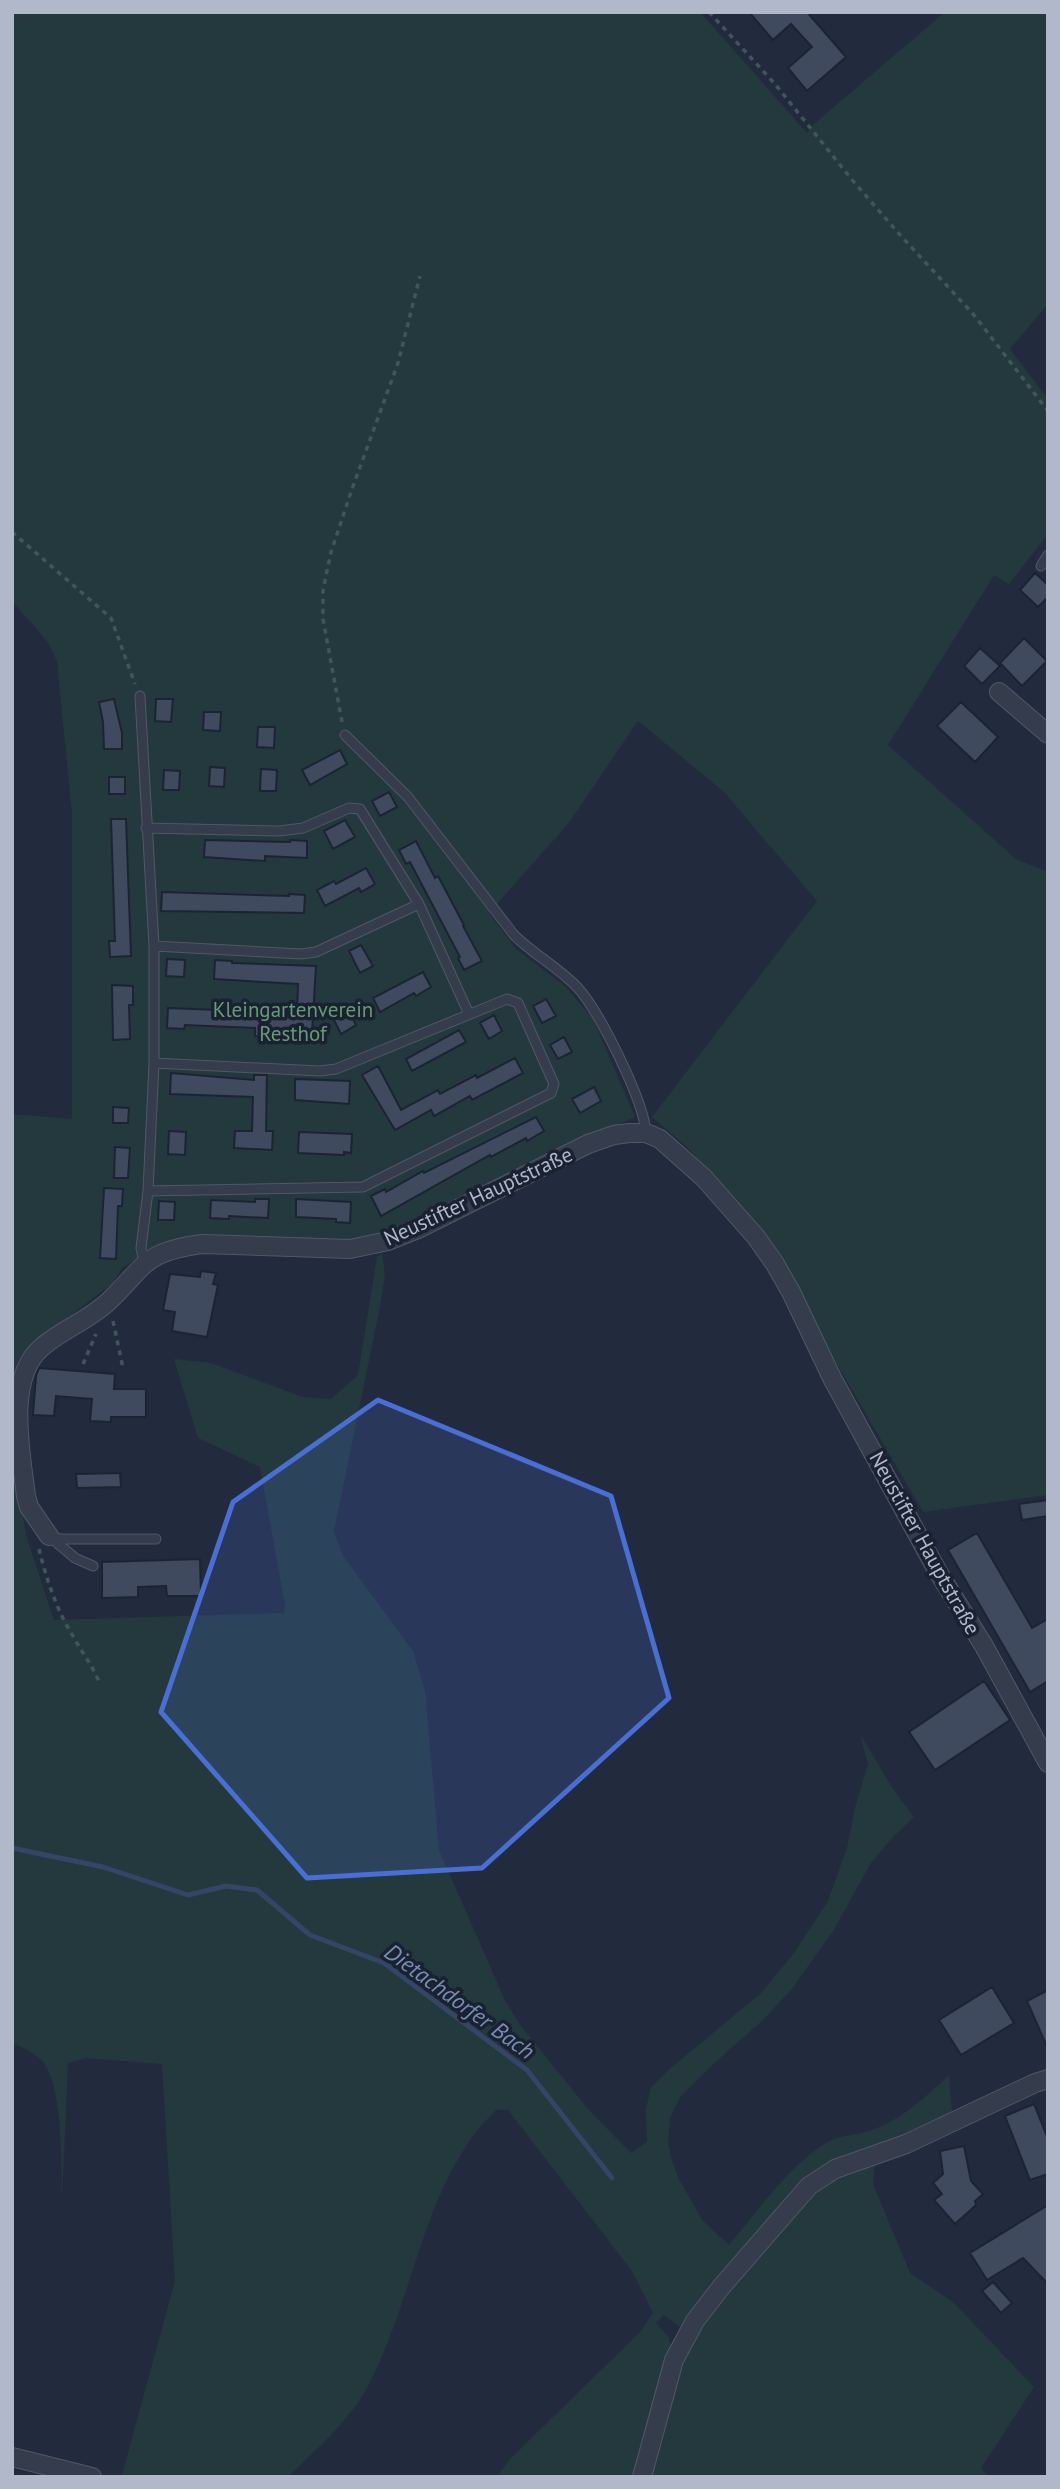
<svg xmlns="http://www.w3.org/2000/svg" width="1060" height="2489" font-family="'PT Sans',sans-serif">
<rect width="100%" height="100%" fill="#212b3d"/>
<!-- green -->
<path fill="#23393e" d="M12 12H700L807 133 814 124 945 12H1048V304L1010 349 1048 399V534L1009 584 994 575 888 745 1016 859 1048 872V1495L923 1512 834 1359 798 1288 752 1220 686 1146 652 1117 817 901 723 791 638 721 568 824 489 913 516 949 565 986 593 1019 635 1117 541 1160 413 1226 354 1243 190 1239 154 1247 122 1268 113 1283 38 1340 21 1356 13 1376 12 1409 16 1475 26 1535 54 1620 284 1613 285 1606 260 1467 198 1438 174 1359 211 1363 303 1397 331 1399 358 1375 377 1257 382 1253 385 1275 380 1307 334 1531 343 1556 413 1651 425 1691 439 1850 504 1998 518 2022 588 2109 631 2153 647 2142 646 2109 651 2087 673 2066 760 1994 794 1953 828 1901 847 1848 855 1808 868 1764 860 1734 895 1792 914 1817 894 1836 871 1863 833 1931 791 1990 765 2018 709 2068 681 2096 670 2118 668 2143 672 2161 679 2179 702 2220 729 2245C756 2213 797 2155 834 2139 844 2135 856 2135 866 2132 901 2121 923 2099 949 2075L952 2113 879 2147 840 2158 685 2325 678 2326 664 2315 656 2323 668 2336 672 2348 663 2372 633 2477H497L509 2460 640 2332 653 2313 632 2271 508 2110H496C489 2118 481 2125 475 2133 420 2208 410 2308 367 2388 348 2422 318 2448 290 2475H122L175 2281 162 2064 85 2058 68 2063 62 2200C61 2168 64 2083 41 2060 33 2052 22 2047 12 2043V1114L72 1119V814L57 661 47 641 12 601Z
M875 2161 873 2184 910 2273 953 2302 1034 2387 981 2468 989 2477H652C670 2426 674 2370 702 2325L794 2208 824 2181Z"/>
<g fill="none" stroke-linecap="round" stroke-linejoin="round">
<!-- stream -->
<path stroke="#344565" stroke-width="5" d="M12 1848 103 1867 188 1895 226 1886 257 1890 310 1935 384 1963 527 2070 612 2178"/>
</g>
<!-- building -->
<path fill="#404a5f" stroke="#1c2434" stroke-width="2" d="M749 12H807L846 57 807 91 788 68 812 47 791 24 773 40Z
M1035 573 1048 585V597L1038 607 1020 590Z
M1024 638 1047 661 1022 686 1000 663Z
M980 648 1000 666 982 684 964 666Z
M114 699 122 733V749H104L103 722 99 702Z
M156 699H173L171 722 155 721Z
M961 702 998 737 975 762 937 726Z
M204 712H221L220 731 203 730Z
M258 727H275L274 748 257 747Z
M340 750 347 764 310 785 302 770Z
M210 767 225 768 224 787 209 786Z
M261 769 277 770 276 791H260Z
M164 770 180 771 179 790H163Z
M109 777H125V794H109Z
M389 792 397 807 380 816 372 801Z
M111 819H126L131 956 110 957 109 941H115Z
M345 820 355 837 333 849 324 831Z
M205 840 290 842V840L307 841V858L265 856V861L204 857Z
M416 841 435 878 438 876 464 925 463 926 482 961 464 970 458 958 460 957 410 862 406 864 399 850Z
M366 868 375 884 361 892 359 888 325 906 317 890 334 881 336 884Z
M162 892 289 896V894L305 895 304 913 161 911Z
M361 945 373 966 360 973 349 951Z
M167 959 185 960 184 977 166 976Z
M215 960 232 961V963L316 966 312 1033 273 1031V1037L255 1036V1028L185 1025 184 1029 167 1028 168 1008 297 1013 298 984 214 979Z
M423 972 431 987 416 996 414 993 380 1012 373 998Z
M112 985 133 986V1005H129L130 1039 113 1040Z
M546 999 556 1016 542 1023 533 1006Z
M343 1007 345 1011 348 1009 356 1025 341 1034 331 1014Z
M494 1015 502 1031 489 1039 480 1023Z
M459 1030 466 1042 412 1071 406 1059Z
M564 1037 572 1052 558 1059 550 1045Z
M515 1058 523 1073 472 1100 470 1096 434 1116 431 1110 395 1130 362 1075 378 1066 401 1110 438 1090 440 1094 476 1075 477 1078Z
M171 1073 254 1080V1075H267L266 1131H273L272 1150 234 1148 235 1131H252L253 1097 170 1094Z
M295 1079 350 1081 349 1104 295 1100Z
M594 1087 601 1101 580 1113 572 1099Z
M113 1107 129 1108 128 1123H113Z
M536 1117 544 1131 527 1141 526 1138 491 1157 490 1155 381 1216 371 1196 385 1189 386 1192 423 1171 424 1173Z
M169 1131 186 1132 185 1155 168 1154Z
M299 1132 352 1134 351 1153 344 1152V1155L298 1153Z
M115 1147 130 1148 128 1178H114Z
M104 1188 123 1189 122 1206H118L116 1259 100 1258Z
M255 1199H269L268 1218 229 1216V1219L210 1218 211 1200 255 1202Z
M296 1199 351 1202 350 1223 336 1222V1219L296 1217Z
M159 1201 175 1202 174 1220H158Z
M201 1271 216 1273 213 1284 218 1285 207 1337 172 1331 175 1312 163 1310 170 1274 200 1277Z
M39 1368 115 1374 114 1389H146V1417H111V1422L90 1421 92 1399 56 1396 54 1416 33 1415 36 1376Z
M120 1473 121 1487 77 1488 76 1474Z
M1048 1500V1516L1022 1520 1019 1504Z
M977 1533 1032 1628 1048 1619V1681L1030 1692 948 1550Z
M200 1559 201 1596H167L166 1586 138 1587V1597L102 1598V1562Z
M984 1681 1010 1720 935 1770 909 1732Z
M992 1987 1014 2023 961 2055 939 2020Z
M1048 1990V2049L1027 2001Z
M1034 2104 1048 2139V2174L1030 2180 1005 2116Z
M964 2146 971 2181 983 2194 975 2201 976 2205 955 2224 934 2200 942 2194 933 2183 943 2174 940 2151Z
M1048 2205V2284L1023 2258 987 2280 970 2253Z
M993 2282 1012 2303 1001 2313 982 2291Z"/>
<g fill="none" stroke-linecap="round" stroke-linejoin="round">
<defs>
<path id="service" d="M1041 566 1048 555
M140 696 154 946V1063L148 1191 141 1248 144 1263
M345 735 408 797 514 935C533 954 558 967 577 987 599 1010 644 1101 646 1133
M146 828 279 831 303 828 349 808 360 809 419 904 469 1014
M154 946 301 954 316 952 419 904
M148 1191 363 1187 551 1093 554 1084 518 1003 507 999 336 1069 320 1071 154 1063
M49 1536 61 1539H156
M50 1537 75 1558 93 1566"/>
<path id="minor" d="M999 692 1048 734
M49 1536 29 1507 26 1496C21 1453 5 1378 42 1347 63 1329 89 1320 109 1301 147 1264 144 1252 202 1244L350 1249 388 1241 418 1229 588 1144 614 1135 630 1133H646L660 1139 704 1178 756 1237 775 1264 791 1292 832 1378 938 1572 984 1646 1048 1763
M12 2457 92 2477
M642 2477 674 2360 695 2321 722 2286 809 2186 835 2169 906 2144 1035 2083 1048 2079"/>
</defs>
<!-- service casing -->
<use href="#service" stroke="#505868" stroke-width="11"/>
<!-- minor casing -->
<use href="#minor" stroke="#505868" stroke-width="20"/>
<!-- path -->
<path stroke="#41565b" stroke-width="3.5" stroke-dasharray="5 5" stroke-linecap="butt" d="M709 12 775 84 853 181 901 236 974 315 1048 411
M12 532 111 618 135 684
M342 722 323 619V590L331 552 352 489 398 363 420 276
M113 1321 123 1368
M83 1364 96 1334
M39 1549C46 1578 57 1611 73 1636 82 1653 93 1666 100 1684"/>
<!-- service -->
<use href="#service" stroke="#353d4d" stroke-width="9"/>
<!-- minor -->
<use href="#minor" stroke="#353d4d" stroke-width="18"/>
</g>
<!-- marked area -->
<path fill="#496ed4" fill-opacity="0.2" stroke="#496ed4" stroke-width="5" stroke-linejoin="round" d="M378 1400 611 1496 669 1698 482 1868 307 1878 161 1712 233 1502Z"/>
<g text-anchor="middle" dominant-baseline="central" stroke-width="7" stroke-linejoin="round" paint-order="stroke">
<!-- park labels -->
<g font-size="21" fill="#669b76" stroke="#1a2232">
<text x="293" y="1009">Kleingartenverein<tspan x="293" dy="24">Resthof</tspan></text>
</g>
<!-- street labels -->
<g font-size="21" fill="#b0b8c9" stroke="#1a2232">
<text transform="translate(478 1196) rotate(-25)">Neustifter Hauptstraße</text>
<text transform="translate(925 1543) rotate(61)">Neustifter Hauptstraße</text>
</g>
<!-- water labels -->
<g font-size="23" font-style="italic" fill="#768cb2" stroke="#1a2232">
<text transform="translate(460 2001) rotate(36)">Dietachdorfer Bach</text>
</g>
</g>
<!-- border -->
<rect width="1060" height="2489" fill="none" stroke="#b0b8c9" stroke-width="28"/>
</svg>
